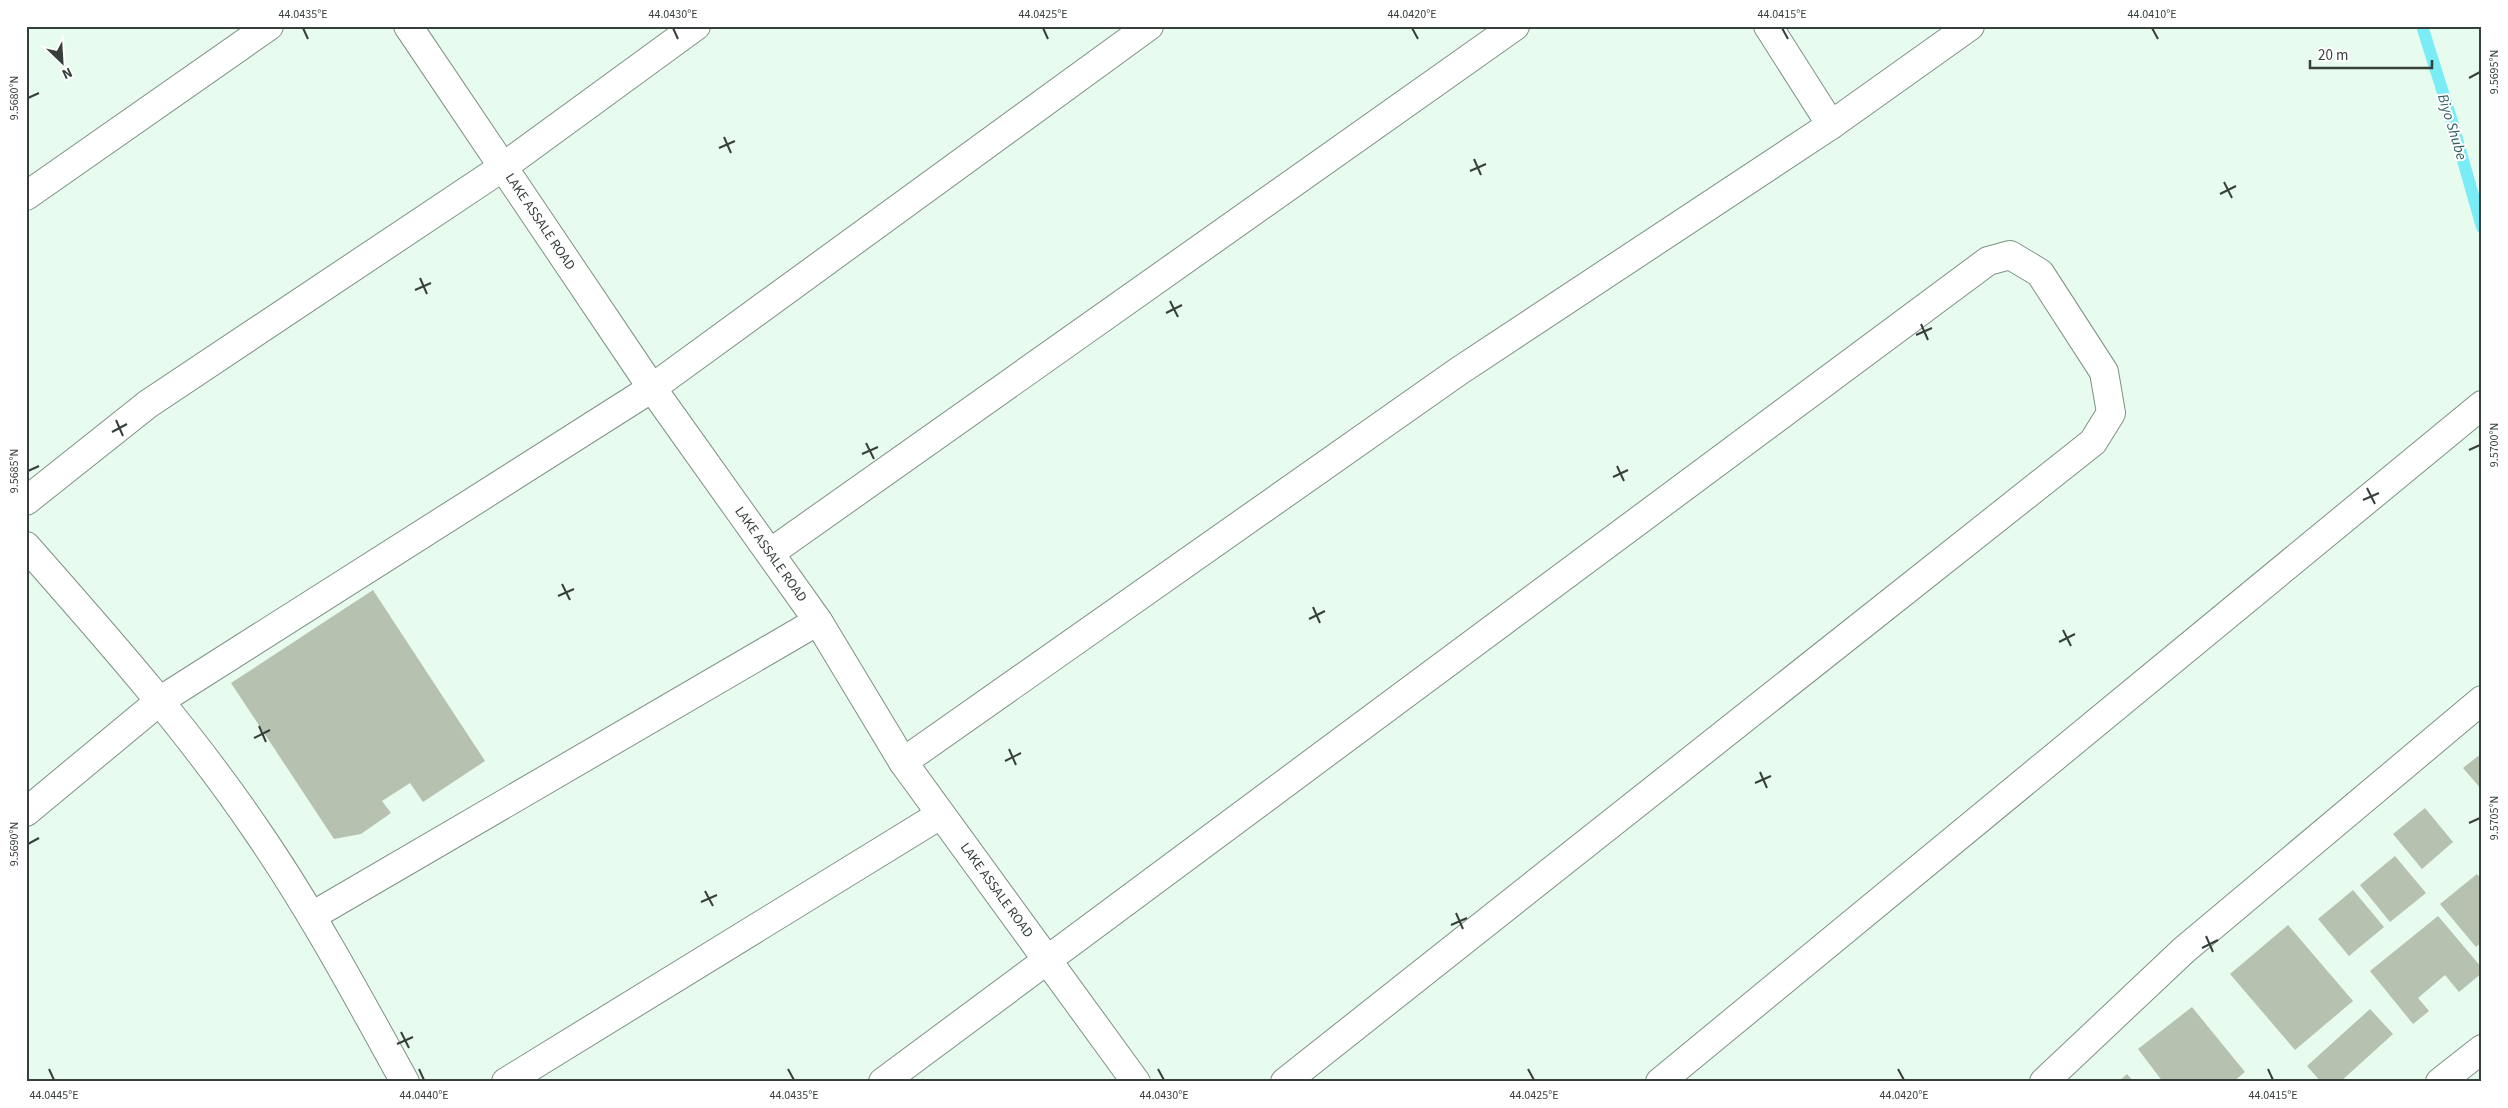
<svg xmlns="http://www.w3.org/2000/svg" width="2508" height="1108" font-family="'Source Sans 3',sans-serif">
<rect width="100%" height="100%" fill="#e7fbee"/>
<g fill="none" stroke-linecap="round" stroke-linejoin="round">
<!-- stream -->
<path stroke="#7aecf6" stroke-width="12" d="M2422 26 2451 118 2482 227"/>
</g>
<!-- building -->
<path fill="#b6c1b0" d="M373 590 485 761 423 802 410 783 382 801 391 813 361 834 334 839 231 683Z
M2482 753V790L2463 768Z
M2425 808 2453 842 2422 869 2393 834Z
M2395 856 2426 893 2390 922 2360 885Z
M2477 874 2482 880V942L2476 947 2440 904Z
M2353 890 2384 927 2349 956 2318 919Z
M2438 916 2482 968V973L2459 992 2445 975 2418 998 2429 1011 2413 1024 2370 971Z
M2288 925 2353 1001 2295 1050 2230 974Z
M2192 1007 2245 1072 2233 1082H2191L2189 1080 2186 1082H2163L2138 1049Z
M2370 1009 2393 1034 2340 1082H2321L2307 1066Z
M2127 1074 2134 1082H2118Z"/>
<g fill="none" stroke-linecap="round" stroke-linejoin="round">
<defs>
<g id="minor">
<path id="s1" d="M408 26 652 388 818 621 903 762 1136 1082"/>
<path d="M1768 26 1831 125"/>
<path d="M26 196 269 26"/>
<path d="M26 501 148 404 503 167 696 26"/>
<path d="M26 546C107 638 188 729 257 831 312 911 358 997 405 1082"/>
<path d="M770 553 1515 26"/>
<path d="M903 762 1459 371 1831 125 1970 26"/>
<path d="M26 812 161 700 652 388 1149 26"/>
<path d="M312 916 818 621"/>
<path d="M506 1082 940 815"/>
<path d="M883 1082 1988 261 2010 255 2040 273 2104 372 2111 413 2093 442 1285 1082"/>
<path d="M1660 1082 2482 405"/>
<path d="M2044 1082 2184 950 2482 700"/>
<path d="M2440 1082 2482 1049"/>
</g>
</defs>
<!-- minor casing -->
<use href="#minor" stroke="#7f9185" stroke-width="30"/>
<!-- minor -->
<use href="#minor" stroke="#fff" stroke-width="28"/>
</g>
<!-- ticks -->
<path fill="none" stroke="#373f3a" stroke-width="2" d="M303 28 308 39M673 28 678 39M1043 28 1048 39M1412 28 1418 39M1782 28 1788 39M2152 28 2158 39M2469 78 2480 72M28 98 39 93M724 137 731 153M719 148 735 141M1474 159 1481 175M1470 171 1486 164M2224 182 2232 198M2220 194 2236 186M420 278 427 294M415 290 431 283M1170 301 1178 317M1166 313 1182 305M1921 324 1928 340M1916 335 1932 328M116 420 123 436M112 432 127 424M866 443 874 459M2469 450 2480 445M862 454 878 447M1617 466 1624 481M28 471 39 466M1613 477 1628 470M2367 488 2375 504M2363 500 2379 493M562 584 570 600M558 596 574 589M1313 607 1320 623M1309 619 1325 611M2063 630 2071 646M2059 642 2075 634M259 726 266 742M254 738 270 730M1009 749 1016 765M1005 761 1021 753M1760 772 1767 788M1755 783 1771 776M2469 823 2480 818M28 844 39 838M705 891 713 906M701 902 717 895M1456 913 1463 929M1451 925 1467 918M2206 936 2213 952M2202 948 2218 940M401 1032 409 1048M397 1044 413 1037M49 1069 54 1080M419 1069 424 1080M788 1069 794 1080M1158 1069 1164 1080M1528 1069 1534 1080M1898 1069 1904 1080M2268 1069 2273 1080"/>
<g text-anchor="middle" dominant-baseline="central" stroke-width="4" stroke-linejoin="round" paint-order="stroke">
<!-- street labels -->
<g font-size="14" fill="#373f3a" stroke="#fff">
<text stroke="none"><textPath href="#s1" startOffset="236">LAKE ASSALE ROAD</textPath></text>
<text stroke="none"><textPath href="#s1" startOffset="641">LAKE ASSALE ROAD</textPath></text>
<text stroke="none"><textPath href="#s1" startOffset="1046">LAKE ASSALE ROAD</textPath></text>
</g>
<!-- water labels -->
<g font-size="15" font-style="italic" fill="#2d5f63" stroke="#fff">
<text transform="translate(2452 127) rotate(73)">Biyo Shube</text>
</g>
</g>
<!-- border -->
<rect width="2508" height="1108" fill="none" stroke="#ffffff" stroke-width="55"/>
<!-- north arrow -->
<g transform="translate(62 62) rotate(155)" stroke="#ffffff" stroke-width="4" paint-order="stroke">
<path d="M0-4L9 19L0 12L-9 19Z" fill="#373f3a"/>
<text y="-8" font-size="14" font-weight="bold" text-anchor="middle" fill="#373f3a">N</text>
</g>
<!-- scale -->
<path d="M2310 60v8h122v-8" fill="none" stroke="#373f3a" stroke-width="2.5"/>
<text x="2318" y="60" font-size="15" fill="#373f3a" stroke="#ffffff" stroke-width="4" paint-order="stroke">20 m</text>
<rect x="28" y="28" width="2452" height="1052" fill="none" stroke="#373f3a" stroke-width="2"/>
<g font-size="12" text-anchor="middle" fill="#373f3a">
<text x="303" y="18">44.0435°E</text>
<text x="673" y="18">44.0430°E</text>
<text x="1043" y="18">44.0425°E</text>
<text x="1412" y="18">44.0420°E</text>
<text x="1782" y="18">44.0415°E</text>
<text x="2152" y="18">44.0410°E</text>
<text transform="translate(2494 72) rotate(-90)" y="4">9.5695°N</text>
<text transform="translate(14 98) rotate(-90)" y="4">9.5680°N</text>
<text transform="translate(2494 445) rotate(-90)" y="4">9.5700°N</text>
<text transform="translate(14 471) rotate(-90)" y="4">9.5685°N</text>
<text transform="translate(2494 818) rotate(-90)" y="4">9.5705°N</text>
<text transform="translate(14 844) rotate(-90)" y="4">9.5690°N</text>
<text x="54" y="1099">44.0445°E</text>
<text x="424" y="1099">44.0440°E</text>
<text x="794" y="1099">44.0435°E</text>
<text x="1164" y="1099">44.0430°E</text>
<text x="1534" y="1099">44.0425°E</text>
<text x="1904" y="1099">44.0420°E</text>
<text x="2273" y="1099">44.0415°E</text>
</g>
</svg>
